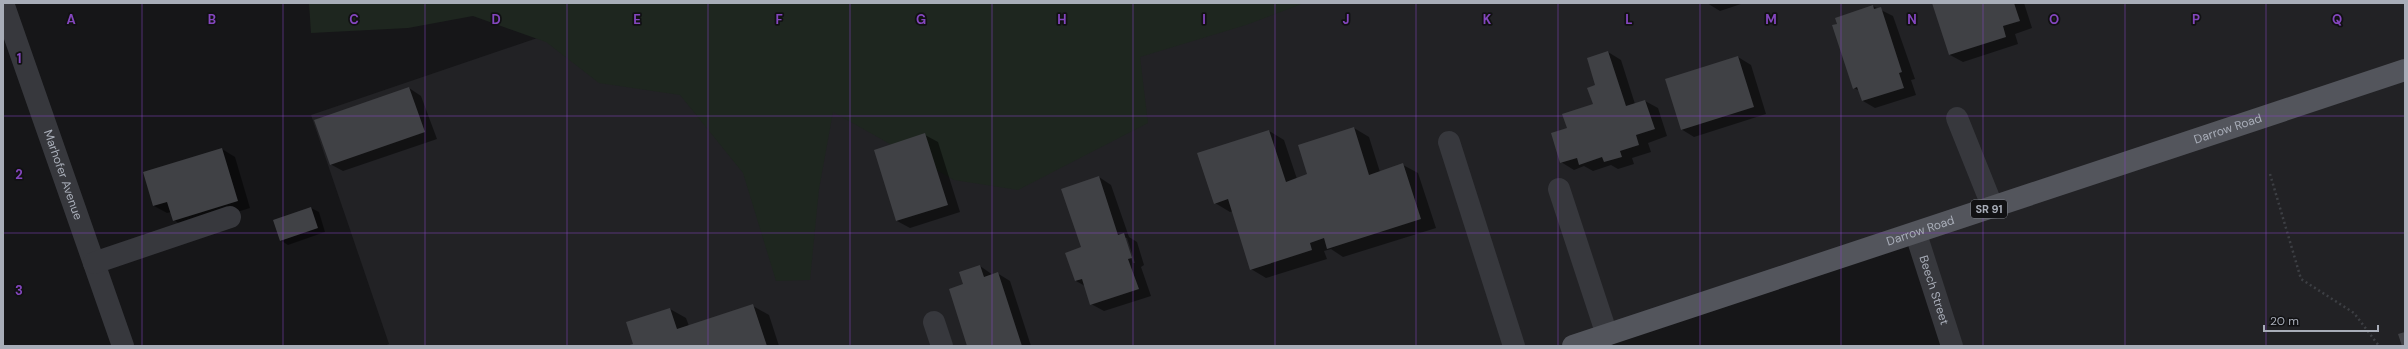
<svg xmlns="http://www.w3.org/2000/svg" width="2408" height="349" font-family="'DM Sans',sans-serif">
<rect width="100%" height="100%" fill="#161618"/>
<!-- built -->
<path fill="#222225" d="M640 3H2405V346H1952L1916 234 1573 346H384L389 344 311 115Z"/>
<!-- green -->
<path fill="#1e261f" d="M309 3H1304L1246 25 1140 57 1148 123 1018 190 954 180 833 112 819 189 810 280 776 281 743 173 680 95 599 83 546 42 473 16 408 28 311 33Z"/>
<!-- shadow -->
<path fill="#0007" fill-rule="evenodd" d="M1707 3H1744L1720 11Z
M1933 3H2024L2032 28 2015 34 2018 44 1963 62 1950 55Z
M1873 6 1893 16 1915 79 1911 80 1916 95 1875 108 1863 101 1860 91 1854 88Z
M1608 52 1621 60 1635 104 1645 101 1658 108 1667 136 1648 143 1651 152 1632 158 1634 164 1618 169 1611 165 1593 171 1584 166 1574 170 1561 162 1568 128 1594 105 1596 86Z
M1738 57 1751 65 1766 114 1694 137 1681 129Z
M409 88 421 96 437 139 343 171 330 164Z
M1354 128 1369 137 1380 172 1403 165 1418 173 1436 228 1343 257 1331 249 1324 251 1327 259 1266 278 1251 269 1233 211 1230 212 1215 203 1269 131 1284 140 1297 179 1309 175Z
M925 135 938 142 960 212 910 228 897 221Z
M222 149 235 157 250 208 186 228 174 220 171 212 167 213 154 206 144 173Z
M1099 177 1111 185 1129 237 1137 242 1144 265 1141 267 1151 296 1104 311 1091 304 1085 286 1076 281ZM1124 238H1127L1135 263H1133Z
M311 208 319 212 325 232 288 245 280 240Z
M980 266 993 275 997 273 1010 281 1031 346H968L965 285Z
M753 306 769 315 779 346H629L634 344 670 309 686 318 689 326Z"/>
<!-- building -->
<path fill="#404145" d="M1932 3H2014L2020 21 2003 26 2006 37 1949 55Z
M1873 5 1874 9 1881 7 1902 72 1899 73 1904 88 1862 101 1857 87 1853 89 1832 25 1837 24 1835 18Z
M1608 51 1626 106 1645 100 1655 129 1636 135 1639 145 1620 151 1622 157 1604 162 1602 157 1579 165 1577 158 1560 163 1551 133 1567 128 1562 114 1593 104 1587 88 1595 85 1587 58Z
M1738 56 1754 107 1681 130 1665 79Z
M409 87 425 132 330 165 314 120Z
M1354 127 1369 175 1403 163 1421 219 1327 249 1324 238 1310 243 1312 250 1250 270 1228 199 1214 204 1197 153 1269 130 1286 182 1307 174 1298 145Z
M925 133 948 205 896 221 874 150Z
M222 148 238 201 173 221 167 202 153 206 143 172Z
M1099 176 1118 235 1124 233 1132 258 1128 259 1139 289 1090 305 1082 279 1075 281 1065 253 1081 247 1061 189Z
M311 207 318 228 280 241 273 220Z
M980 265 984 277 998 272 1022 346H967L949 289 963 284 959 272Z
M753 304 767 346H626L633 344 626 322 670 308 677 329Z
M2405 332V346H2402L2398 334Z"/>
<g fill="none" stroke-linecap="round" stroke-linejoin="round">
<!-- path -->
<path stroke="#3d3f44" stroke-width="2.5" stroke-dasharray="2 3" stroke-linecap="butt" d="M2270 174 2301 279 2354 313 2379 346"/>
<!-- minor -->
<g stroke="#37383d" stroke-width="22">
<path id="s1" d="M3 3 123 346"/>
<path d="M1957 118 1993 208"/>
<path d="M1449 142 1514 346"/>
<path d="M1559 189 1607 335"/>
<path id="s2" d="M1916 234 1952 346"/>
<path d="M94 263 230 217"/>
<path d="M934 322 942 346"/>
</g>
<!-- major -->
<path stroke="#53555c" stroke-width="22" id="s3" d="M1573 346 2405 70"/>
</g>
<!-- grid -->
<path fill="none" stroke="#8446be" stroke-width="1" stroke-opacity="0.55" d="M142 3V346M283 3V346M425 3V346M567 3V346M708 3V346M850 3V346M992 3V346M1133 3V346M1275 3V346M1416 3V346M1558 3V346M1700 3V346M1841 3V346M1983 3V346M2125 3V346M2266 3V346M3 116H2405M3 233H2405"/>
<g text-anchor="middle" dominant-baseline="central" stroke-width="3.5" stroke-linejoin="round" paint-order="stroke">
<!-- shield labels -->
<rect fill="#111113" stroke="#7b7e86" stroke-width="1" x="1971" y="200" width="36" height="18" rx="3"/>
<g font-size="11" font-weight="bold" fill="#a8adb8">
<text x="1989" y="209">SR 91</text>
</g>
<!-- street labels -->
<g font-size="12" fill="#a8adb8" stroke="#111113">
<text stroke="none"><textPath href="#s3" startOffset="690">Darrow Road</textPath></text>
<text stroke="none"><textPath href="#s1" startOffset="182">Marhofer Avenue</textPath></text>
<text stroke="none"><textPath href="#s3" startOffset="366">Darrow Road</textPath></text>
<text stroke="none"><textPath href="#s2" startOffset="59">Beech Street</textPath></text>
</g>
</g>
<g font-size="13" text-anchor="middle" font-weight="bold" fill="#8446be" stroke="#111113" stroke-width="3.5" stroke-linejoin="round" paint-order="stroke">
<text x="71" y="24">A</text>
<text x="212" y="24">B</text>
<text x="354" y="24">C</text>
<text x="496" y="24">D</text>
<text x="637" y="24">E</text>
<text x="779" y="24">F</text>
<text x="921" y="24">G</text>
<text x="1062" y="24">H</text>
<text x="1204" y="24">I</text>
<text x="1346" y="24">J</text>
<text x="1487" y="24">K</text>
<text x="1629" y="24">L</text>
<text x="1771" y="24">M</text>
<text x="1912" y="24">N</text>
<text x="2054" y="24">O</text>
<text x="2196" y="24">P</text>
<text x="2337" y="24">Q</text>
<text x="19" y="63">1</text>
<text x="19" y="179">2</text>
<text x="19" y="295">3</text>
</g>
<!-- border -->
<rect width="2408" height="349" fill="none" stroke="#a8adb8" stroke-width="8"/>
<!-- scale -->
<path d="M2264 325v6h114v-6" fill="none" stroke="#a8adb8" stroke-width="2"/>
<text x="2270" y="325" font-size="12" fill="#a8adb8" stroke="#111113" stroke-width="3" paint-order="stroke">20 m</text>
</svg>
